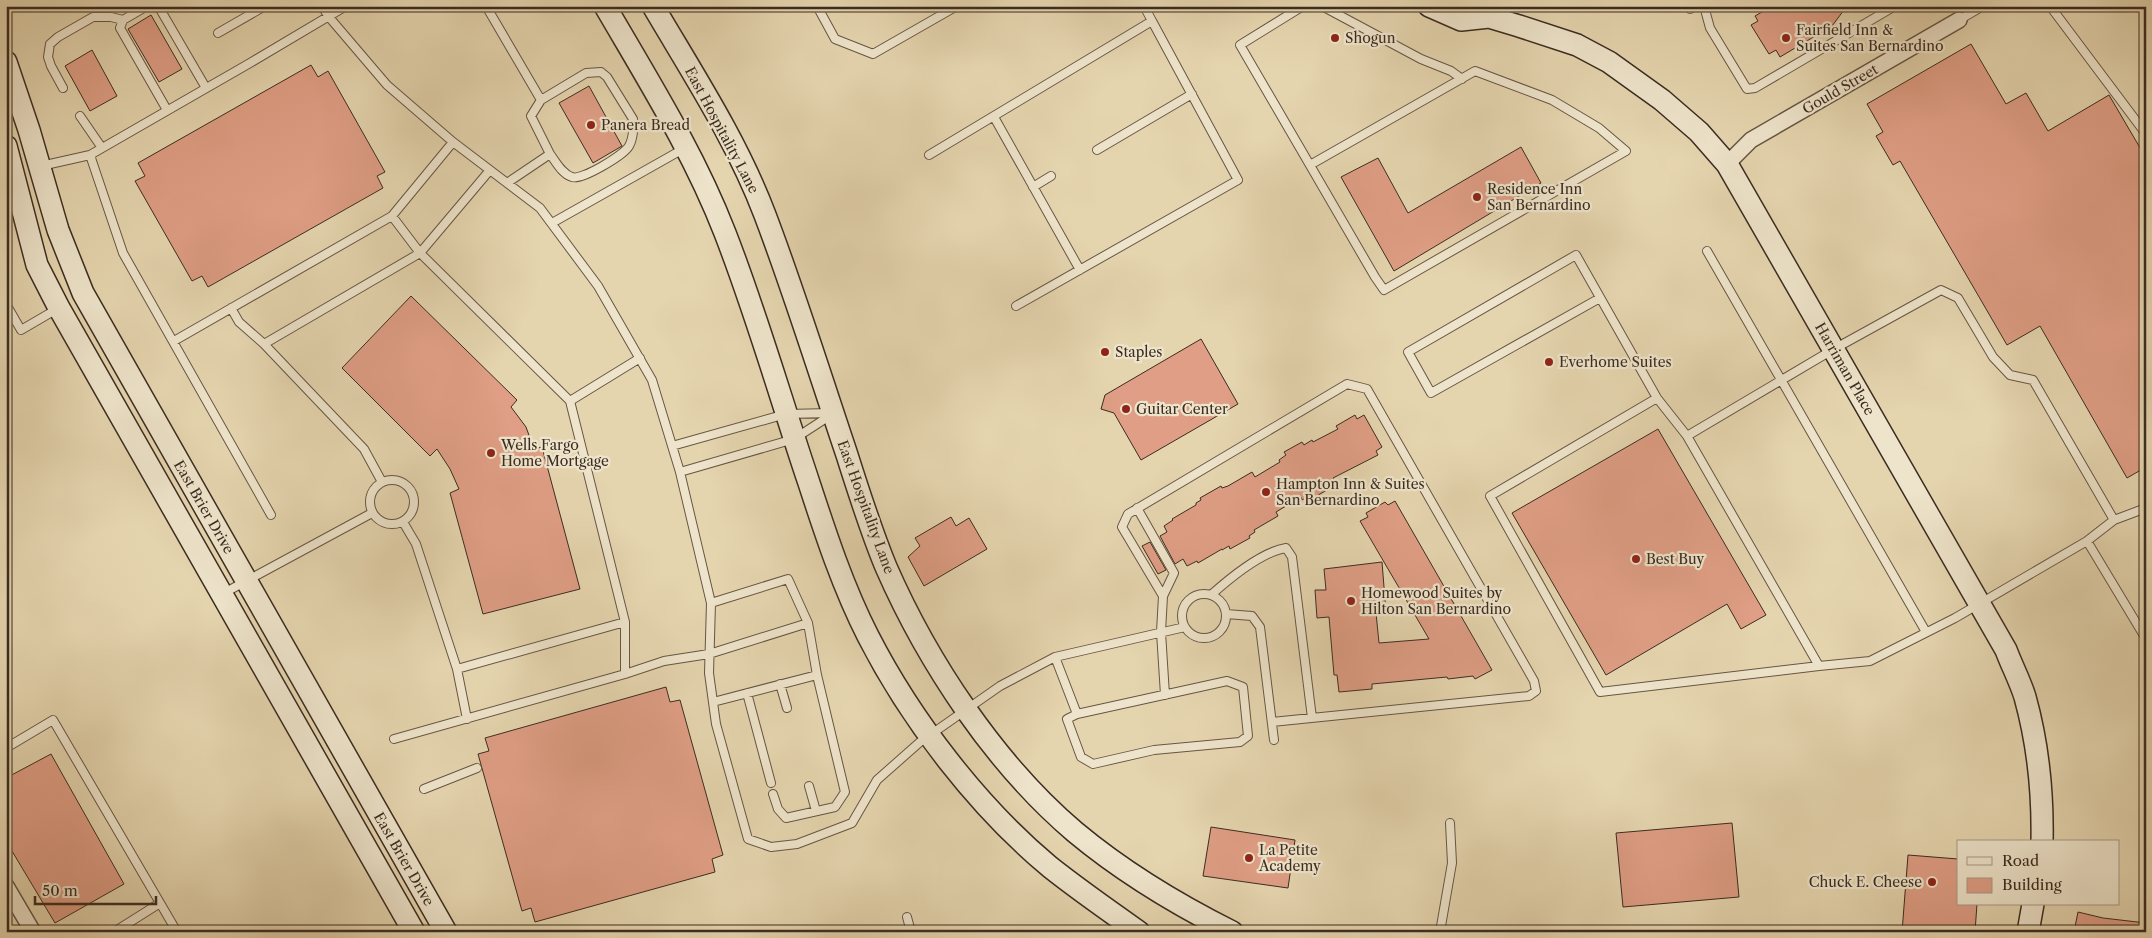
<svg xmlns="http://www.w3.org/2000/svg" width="2152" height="938" font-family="'Libre Caslon Text',serif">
<rect width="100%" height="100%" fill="#e5d5af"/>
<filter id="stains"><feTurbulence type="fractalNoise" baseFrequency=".004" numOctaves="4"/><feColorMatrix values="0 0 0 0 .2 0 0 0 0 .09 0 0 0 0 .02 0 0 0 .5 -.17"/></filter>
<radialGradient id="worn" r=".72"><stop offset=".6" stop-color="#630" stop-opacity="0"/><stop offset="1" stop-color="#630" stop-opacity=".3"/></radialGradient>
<!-- building -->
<path fill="#df9e85" stroke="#3b2c21" d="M1772 6H1847L1832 26 1780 57 1776 50 1769 54 1751 25 1758 21 1755 16Z
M151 15 182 69 159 82 128 29Z
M1971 44 2006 104 2026 93 2048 131 2109 95 2146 158V467L2127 478 2040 326 2007 345 1900 161 1893 165 1876 136 1883 132 1867 104Z
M92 50 117 96 90 111 65 66Z
M311 65 318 77 328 71 385 172 377 176 383 188 208 287 202 276 192 281 135 181 145 176 138 163Z
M589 86 622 146 593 163 559 103Z
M1521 147 1541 183 1394 271 1341 177 1378 158 1408 213Z
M411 296 517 400 511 407 526 427 534 449 542 447 580 589 483 614 450 493 459 489 450 469 437 449 430 456 342 368Z
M1201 339 1238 404 1141 460 1114 413 1101 409 1105 395Z
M1355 415 1357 419 1364 415 1382 447 1376 451 1378 455 1333 478 1335 481 1328 486 1329 489 1311 499 1309 496 1302 500 1301 497 1276 512 1278 516 1254 530 1255 532 1249 536 1250 538 1230 549 1229 546 1222 550V549L1198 563 1197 561 1187 566 1183 559 1175 564 1160 536 1167 532 1164 526 1173 520 1172 519 1196 505V503L1201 500 1200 498 1221 486 1222 488 1228 486 1252 472 1255 477 1280 462 1279 460 1286 455 1284 452 1302 442 1304 445 1312 440 1313 442 1338 429 1336 426Z
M1658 429 1766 615 1741 629 1727 604 1606 675 1512 513Z
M1395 501 1492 670 1475 679 1473 676 1448 679 1447 677 1372 684V689L1339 692 1337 675H1334L1329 617 1317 618 1315 590H1326L1324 569 1382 562 1386 612 1376 613 1379 643 1429 639 1360 521 1368 517 1366 513 1385 502 1388 505Z
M951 517 956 526 969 518 987 549 924 586 908 557 920 546 915 538Z
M1150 542 1166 570 1158 574 1142 546Z
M666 687 670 702 680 700 723 855 712 859 715 872 535 922 531 908 522 911 478 754 489 751 485 738Z
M51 754 124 884 55 923 6 841V778Z
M1732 823 1739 897 1623 907 1616 833Z
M1211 827 1295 840 1288 888 1203 876Z
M1908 855 1958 859V904H1977L1975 932H1902Z
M2078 912 2103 918 2146 923 2145 932H2074Z"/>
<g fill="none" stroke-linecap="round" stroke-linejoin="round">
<defs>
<path id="lane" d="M147 6 123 20 120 28 167 110
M155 6 160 9 206 88
M322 6 329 17 387 85 453 142 540 208 598 286 652 380 680 472 711 603 709 673 716 724 748 839 771 847 797 844 852 823 877 780 920 742 1000 686 1055 657 1185 627
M486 6 541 100 531 116 550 154 507 183
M817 6 835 39 873 54 957 6
M1303 6 1240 45 1375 277 1384 290 1626 151 1599 128 1552 100 1475 71 1310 165
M1322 6 1421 59 1451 71 1462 79
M1704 6 1710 28 1747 89 1755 88 1895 6
M2050 6 2146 134
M1690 9 1695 6
M1959 20 1983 6
M218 33 265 6
M63 88 51 66 48 57 50 44 58 37 93 17H111L123 20
M541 100 586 73 601 72 607 77 633 119C634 127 633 139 629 146 624 155 581 181 572 177 562 174 556 162 550 154
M80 116 102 148
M994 117 1080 270
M1097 150 1192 94
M90 155 123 253 271 515
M929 155 1152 21 1144 6
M41 166 90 155 250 63 346 6
M1033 187 1051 176
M392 216 420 253 570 401 625 622V674
M552 223 685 148
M1707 251 1926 632
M1941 290 1958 298 1993 357 2010 375 2033 380 2114 520 2087 541 1955 618 1870 661 1819 666 1687 436 1834 349Z
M1600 298 1431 393 1408 352 1576 255 1657 398 1687 436
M6 304 21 330 57 309
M1016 306 1238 180 1152 21
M231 308 239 322 264 344 364 449 382 482
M174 341 392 216 453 142
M264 344 420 253 490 170
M1657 398 1490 496 1600 692 1819 666
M570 401 640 358
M672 446 786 414 831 413
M680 472 794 439 831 415
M370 502a22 22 0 1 1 44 0a22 22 0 1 1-44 0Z
M1137 508 1174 573 1163 596
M2114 520 2146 508
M403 522 416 544 457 669 467 719
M2087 541 2146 639
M224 593 372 513
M1182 616a22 22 0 1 1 44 0a22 22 0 1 1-44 0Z
M1211 595C1230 578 1261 552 1286 548L1292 557 1312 718
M711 603 788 579 808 623 817 675 713 702
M1226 614 1252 616 1260 627 1274 740
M1055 657 1077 714 1227 681 1243 687 1248 736 1240 742 1154 750 1093 764 1081 757 1067 719 1077 714
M457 669 625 622
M780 684 787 708
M747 693 771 783
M1165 695 1161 632 1163 596 1122 527 1128 514 1347 384 1367 389 1534 681 1536 691 1529 696 1272 722
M394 739 625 674 664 661 709 654 808 623
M6 748 53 720 177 932
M809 786 816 811
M424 789 477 768
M773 794 778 809 786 818 835 807 845 792 817 675
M907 917 911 932
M114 932 160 903
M1440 932 1452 863 1450 823"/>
<path id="street" d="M1727 164 1751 140 1959 20
M6 886 33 932"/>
<path id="secondary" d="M605 6C648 80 694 153 725 233 757 315 781 400 809 483 826 535 843 587 868 636 911 720 978 807 1050 867 1079 890 1109 911 1139 932
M653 6C693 74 737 141 765 215 795 294 820 375 847 455 859 493 871 531 886 567 928 663 995 764 1075 832 1123 872 1176 904 1232 932
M1429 6 1461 20 1489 17 1519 26 1577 45 1609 62 1662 100 1699 132 1727 164 2006 650C2012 666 2020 681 2025 697 2038 744 2043 793 2042 842
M6 62 29 130 58 230 83 293 446 932
M6 146 37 265 59 308 414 932
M2028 932 2033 904"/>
</defs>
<!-- lane casing -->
<use href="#lane" stroke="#665644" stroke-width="10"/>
<!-- street casing -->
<use href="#street" stroke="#665644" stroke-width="18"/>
<!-- secondary casing -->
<use href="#secondary" stroke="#3b2c21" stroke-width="24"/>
<!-- lane -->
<use href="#lane" stroke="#eee4cb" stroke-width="8"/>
<!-- street -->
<use href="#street" stroke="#eee4cb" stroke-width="15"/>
<!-- secondary -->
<use href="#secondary" stroke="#eee4cb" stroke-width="21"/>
</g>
<!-- markers -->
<g fill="#8f2418" stroke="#eee4cb" stroke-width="2">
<circle cx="1335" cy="38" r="5"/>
<circle cx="1786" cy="38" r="5"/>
<circle cx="591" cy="125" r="5"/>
<circle cx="1477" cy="197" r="5"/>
<circle cx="1105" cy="352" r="5"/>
<circle cx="1549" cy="362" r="5"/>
<circle cx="1126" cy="409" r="5"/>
<circle cx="491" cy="453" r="5"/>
<circle cx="1266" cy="492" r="5"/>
<circle cx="1636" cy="559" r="5"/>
<circle cx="1351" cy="601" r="5"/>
<circle cx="1249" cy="858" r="5"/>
<circle cx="1932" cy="882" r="5"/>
</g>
<g text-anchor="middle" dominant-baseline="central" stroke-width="4.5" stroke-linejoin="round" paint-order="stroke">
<!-- poi labels -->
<g font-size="14" fill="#3b2c21" stroke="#eee4cb" text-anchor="start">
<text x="1796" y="30">Fairfield Inn &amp;<tspan x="1796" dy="16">Suites San Bernardino</tspan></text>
<text x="1345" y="38">Shogun</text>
<text x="601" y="125">Panera Bread</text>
<text x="1487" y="189">Residence Inn<tspan x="1487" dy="16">San Bernardino</tspan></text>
<text x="1115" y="352">Staples</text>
<text x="1559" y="362">Everhome Suites</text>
<text x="1136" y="409">Guitar Center</text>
<text x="501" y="445">Wells Fargo<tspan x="501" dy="16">Home Mortgage</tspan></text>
<text x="1276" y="484">Hampton Inn &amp; Suites<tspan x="1276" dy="16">San Bernardino</tspan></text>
<text x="1646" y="559">Best Buy</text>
<text x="1361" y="593">Homewood Suites by<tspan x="1361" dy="16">Hilton San Bernardino</tspan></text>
<text x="1259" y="850">La Petite<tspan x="1259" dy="16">Academy</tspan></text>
<text x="1922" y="882" text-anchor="end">Chuck E. Cheese</text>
</g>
<!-- street labels -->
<g font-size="14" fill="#3b2c21" stroke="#eee4cb">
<text transform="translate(1840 89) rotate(-30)">Gould Street</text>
<text transform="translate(722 130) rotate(62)">East Hospitality Lane</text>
<text transform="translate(1845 369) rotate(60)">Harriman Place</text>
<text transform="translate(204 507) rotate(60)">East Brier Drive</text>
<text transform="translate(866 507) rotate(70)">East Hospitality Lane</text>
<text transform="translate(404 859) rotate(60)">East Brier Drive</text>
</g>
</g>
<!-- margin -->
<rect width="2152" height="938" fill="none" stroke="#e5d5af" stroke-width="25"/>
<rect x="8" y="8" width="2137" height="923" fill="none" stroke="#3b2c21" stroke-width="2.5"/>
<rect x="12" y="12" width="2127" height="913" fill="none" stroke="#3b2c21"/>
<!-- legend -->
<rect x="1957" y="840" width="162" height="65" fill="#eee4cb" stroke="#a69a87"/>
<rect x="1967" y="857" width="25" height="8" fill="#eee4cb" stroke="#a69a87"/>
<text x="2002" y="866" font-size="15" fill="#3b2c21">Road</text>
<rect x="1967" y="878" width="25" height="15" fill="#df9e85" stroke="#a69a87"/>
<text x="2002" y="890" font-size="15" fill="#3b2c21">Building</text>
<!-- scale -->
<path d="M35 896v8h121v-8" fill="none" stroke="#3b2c21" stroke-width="2.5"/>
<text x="42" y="896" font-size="15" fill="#3b2c21" stroke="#eee4cb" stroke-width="4" paint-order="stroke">50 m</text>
<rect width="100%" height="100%" filter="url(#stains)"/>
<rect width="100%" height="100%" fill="url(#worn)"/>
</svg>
